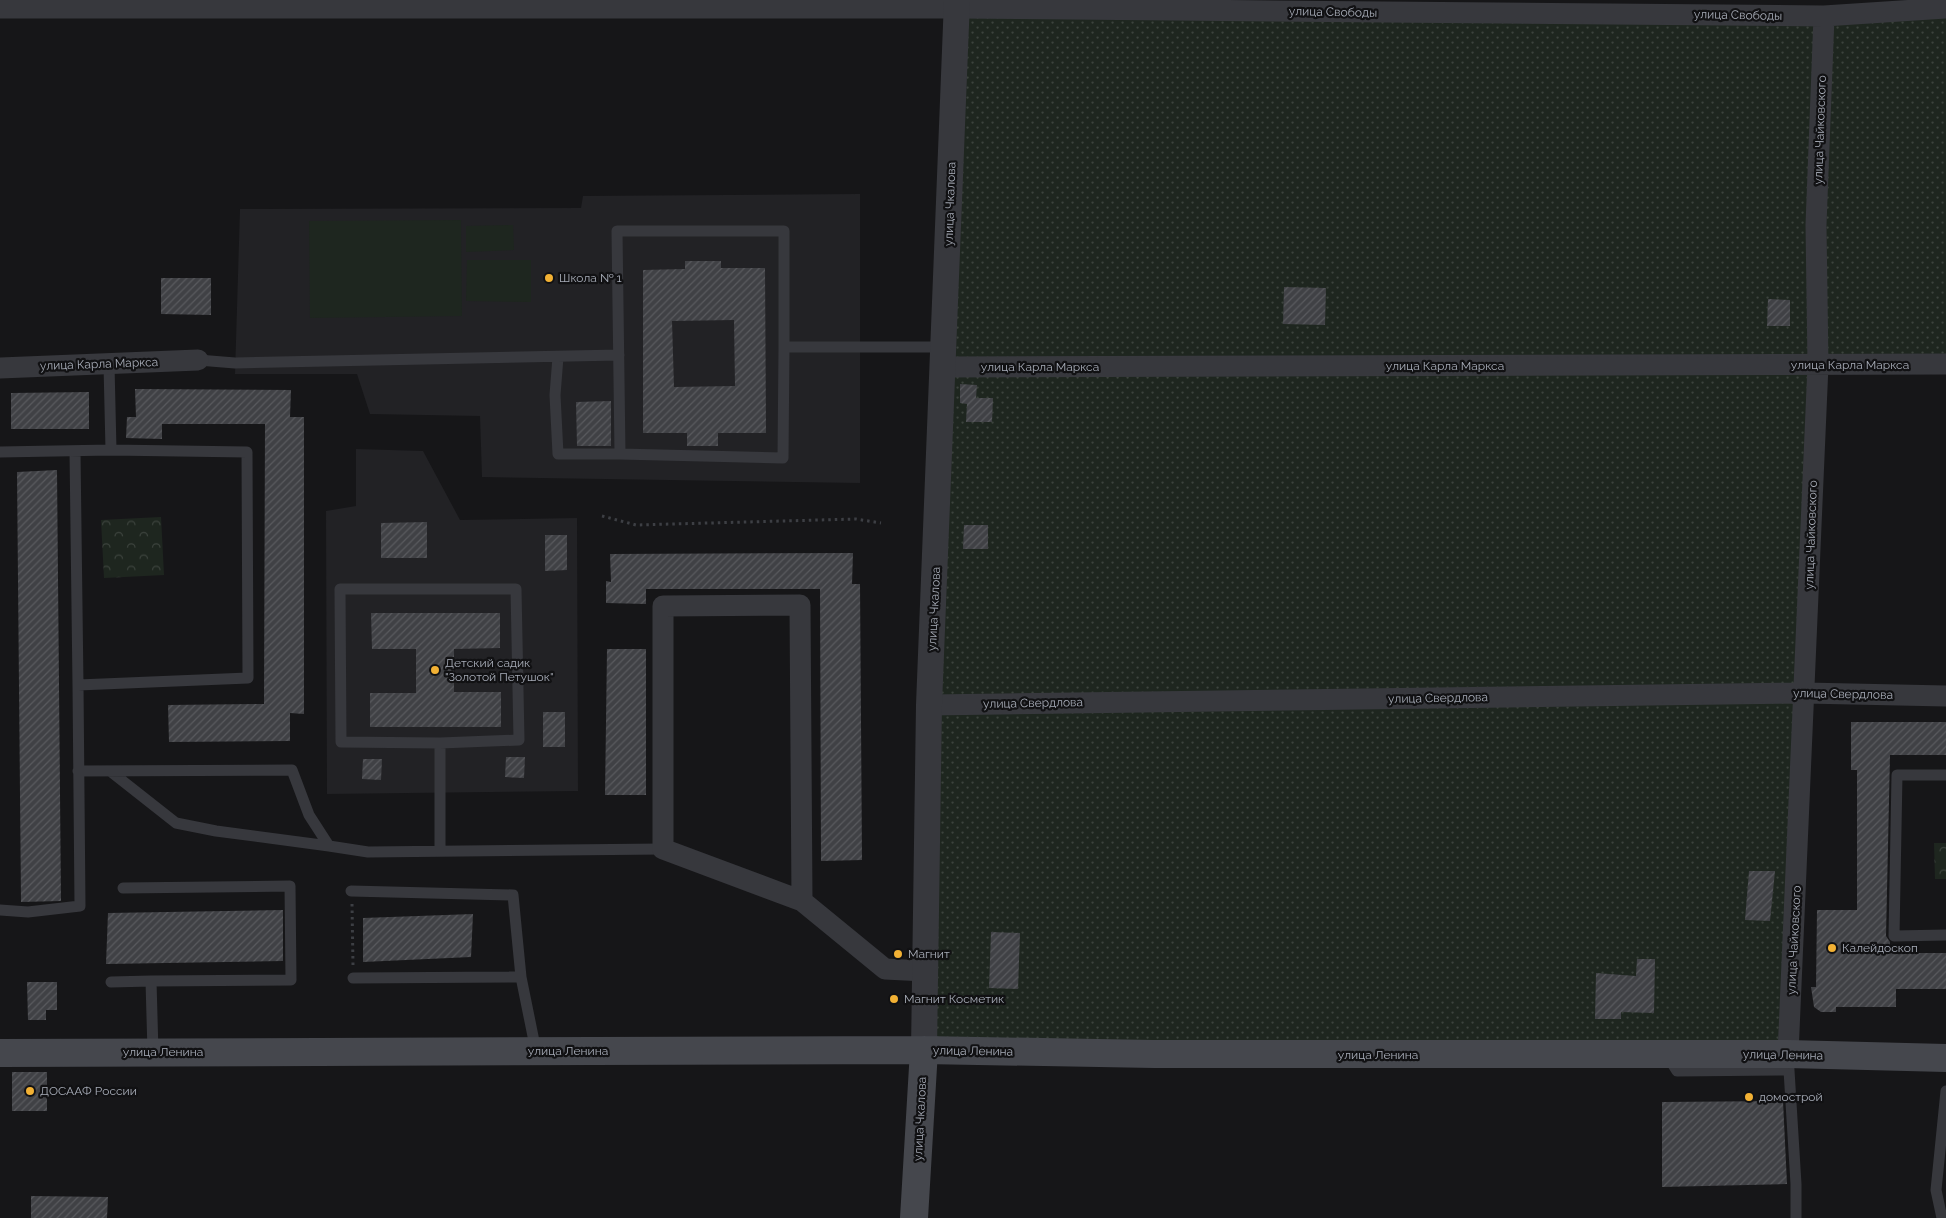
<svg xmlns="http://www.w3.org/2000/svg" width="1946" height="1218" font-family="Raleway,sans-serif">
<defs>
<pattern id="grass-dots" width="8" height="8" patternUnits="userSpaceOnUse" patternTransform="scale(1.25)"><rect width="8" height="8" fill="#1e261f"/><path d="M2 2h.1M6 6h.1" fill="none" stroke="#3c433d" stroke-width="1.8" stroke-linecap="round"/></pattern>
<pattern id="forest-crowns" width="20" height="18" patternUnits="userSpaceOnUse" patternTransform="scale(1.25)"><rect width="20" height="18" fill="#1e261f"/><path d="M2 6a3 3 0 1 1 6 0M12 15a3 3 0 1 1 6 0" fill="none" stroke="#3c433d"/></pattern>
<pattern id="building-hatch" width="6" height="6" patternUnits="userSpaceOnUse" patternTransform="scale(1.25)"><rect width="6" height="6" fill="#404145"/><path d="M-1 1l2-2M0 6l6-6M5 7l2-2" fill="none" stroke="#595a5e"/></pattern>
</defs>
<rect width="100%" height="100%" fill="#161618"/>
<!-- built -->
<path fill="#222225" d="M860 194V483L482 477 480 416 370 414 357 374H235L240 209 581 208 583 196Z
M356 449 423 451 460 520 577 518 578 791 327 794 326 511 356 506Z"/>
<!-- grass -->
<path fill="url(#grass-dots)" d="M957 8 1946 10V364L1818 365 1788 1054 924 1050Z"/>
<!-- forest -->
<path fill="url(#forest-crowns)" d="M161 517 164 575 104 578 101 520Z
M1934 843H1946V879H1935Z"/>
<!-- pitch -->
<path fill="#1e261f" d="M461 220 462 316 310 318 309 221Z
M513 225 514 250 466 252V226Z
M467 260H531V302L466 301Z"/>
<!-- building -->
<path fill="url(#building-hatch)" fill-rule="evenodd" d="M685 261H721V268H765L766 433H718V446H687V433H643V270L685 269ZM734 320 735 386 674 387 672 321Z
M161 278H211V315L161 314Z
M1284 287 1326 288 1325 325 1283 324Z
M1768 299 1790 300V326H1767Z
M960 384 977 385 976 398H993L992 422H966L967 404 960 403Z
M135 389 291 390 290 417H304V714L290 713V741L169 742 168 705 264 704 265 424H162V439L126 438 127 417H136Z
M89 392V429H11V393Z
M611 401V446H577L576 402Z
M57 470 61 901 21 902 17 472Z
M427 522V558H381V523Z
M964 525H988V549H963Z
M545 535H567V570L545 571Z
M853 553 852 584H860L862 860 821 861 820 589H646V604L606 603V581L611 582 610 554Z
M371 613H500V648L454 649V692H501V727H370V693H416V649H372Z
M607 649H646V795H605Z
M543 712H565V747H543Z
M1851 722H1946V755H1890L1886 936 1890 942V953H1946V989H1896V1007H1836V1012H1821L1814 1007 1811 987H1816L1817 910H1857V770H1851Z
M506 757H525L524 778 505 777Z
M363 759H382L381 780 362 779Z
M1749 871H1775L1770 921 1745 920Z
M283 910V961L106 964 108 913Z
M473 914 471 957 363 962V918Z
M991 932 1020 933 1018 989 989 988Z
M1637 959H1655L1654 1013 1621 1012V1019H1595L1596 973 1636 976Z
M27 982H57V1010H46V1020H28Z
M12 1072H47V1111H12Z
M1783 1101 1787 1184 1662 1187V1102Z
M31 1196 108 1197 107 1218H31Z"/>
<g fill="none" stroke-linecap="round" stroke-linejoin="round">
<!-- path -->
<path stroke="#3d3f44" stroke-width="3" stroke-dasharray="2.5 4" stroke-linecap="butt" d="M602 516 636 525 856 519 881 523
M352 904 353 965"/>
<!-- service -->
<path stroke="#37383d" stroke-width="11" d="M784 347V231H617L620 454 783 458 784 347H945
M558 357 555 395 558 454H620
M198 360 235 363 619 355
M75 451 78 685 248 678 247 452 111 450
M0 452 111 450 109 365
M440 743 341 742 340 589H516L519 740 440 743V851
M78 771 292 770 309 815 329 846 368 852 663 849
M110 771 176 823 216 831 329 846
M1946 775H1897L1894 936 1946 935
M123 888 290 886 291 980 151 981
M351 891 513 895 521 977 536 1051
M0 910 28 912 80 906 78 685
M353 978 521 977
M111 982 151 981 153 1052
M1788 1054 1796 1184V1218
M1667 1055 1677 1071 1789 1070
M1942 1218 1936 1190 1946 1091"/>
<!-- minor -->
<path stroke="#37383d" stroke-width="21" d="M0 8H957L1824 16 1946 8
M944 367 1946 364
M0 368 198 360
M929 705 1805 693 1946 696
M802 901 663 849V606L800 605 802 901 885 969 925 971
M1788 1054 1818 365 1816 225 1824 16"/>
<!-- tertiary -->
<path stroke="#37383d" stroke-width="26" d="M924 1050 929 705 957 0"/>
<!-- secondary -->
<path stroke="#45474d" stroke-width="28" d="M0 1053 924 1050 1154 1054H1788L1946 1058
M914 1218 924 1050"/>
</g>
<!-- markers -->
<g fill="#f2b134" stroke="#111113" stroke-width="2">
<circle cx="549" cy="278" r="5"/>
<circle cx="435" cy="670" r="5"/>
<circle cx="1832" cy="948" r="5"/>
<circle cx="898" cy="954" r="5"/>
<circle cx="894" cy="999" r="5"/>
<circle cx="30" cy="1091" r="5"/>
<circle cx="1749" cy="1097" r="5"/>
</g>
<g text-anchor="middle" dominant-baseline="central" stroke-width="4.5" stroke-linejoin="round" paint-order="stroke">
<!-- street labels -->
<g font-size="12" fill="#a8adb8" stroke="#111113">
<text transform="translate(1333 12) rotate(1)">улица Свободы</text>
<text transform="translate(1738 15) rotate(1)">улица Свободы</text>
<text transform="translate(1820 130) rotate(-88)">улица Чайковского</text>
<text transform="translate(950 204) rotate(-88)">улица Чкалова</text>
<text transform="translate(99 364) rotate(-2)">улица Карла Маркса</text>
<text x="1850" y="365">улица Карла Маркса</text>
<text x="1445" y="366">улица Карла Маркса</text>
<text x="1040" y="367">улица Карла Маркса</text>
<text transform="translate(1811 535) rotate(-88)">улица Чайковского</text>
<text transform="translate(934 609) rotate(-87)">улица Чкалова</text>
<text transform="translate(1843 694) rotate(1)">улица Свердлова</text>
<text transform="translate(1438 698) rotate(-1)">улица Свердлова</text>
<text transform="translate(1033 703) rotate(-1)">улица Свердлова</text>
<text transform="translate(1794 940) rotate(-87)">улица Чайковского</text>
<text x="568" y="1051">улица Ленина</text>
<text transform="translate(973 1051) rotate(1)">улица Ленина</text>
<text x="163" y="1052">улица Ленина</text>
<text x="1378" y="1055">улица Ленина</text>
<text transform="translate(1783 1055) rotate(1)">улица Ленина</text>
<text transform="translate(920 1119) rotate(-87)">улица Чкалова</text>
</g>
<!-- poi labels -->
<g font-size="12" fill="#a8adb8" stroke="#111113" text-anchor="start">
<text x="559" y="278">Школа № 1</text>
<text x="445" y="663">Детский садик<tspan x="445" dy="14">"Золотой Петушок"</tspan></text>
<text x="1842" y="948">Калейдоскоп</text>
<text x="908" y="954">Магнит</text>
<text x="904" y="999">Магнит Косметик</text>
<text x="40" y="1091">ДОСААФ России</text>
<text x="1759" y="1097">домострой</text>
</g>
</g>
</svg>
